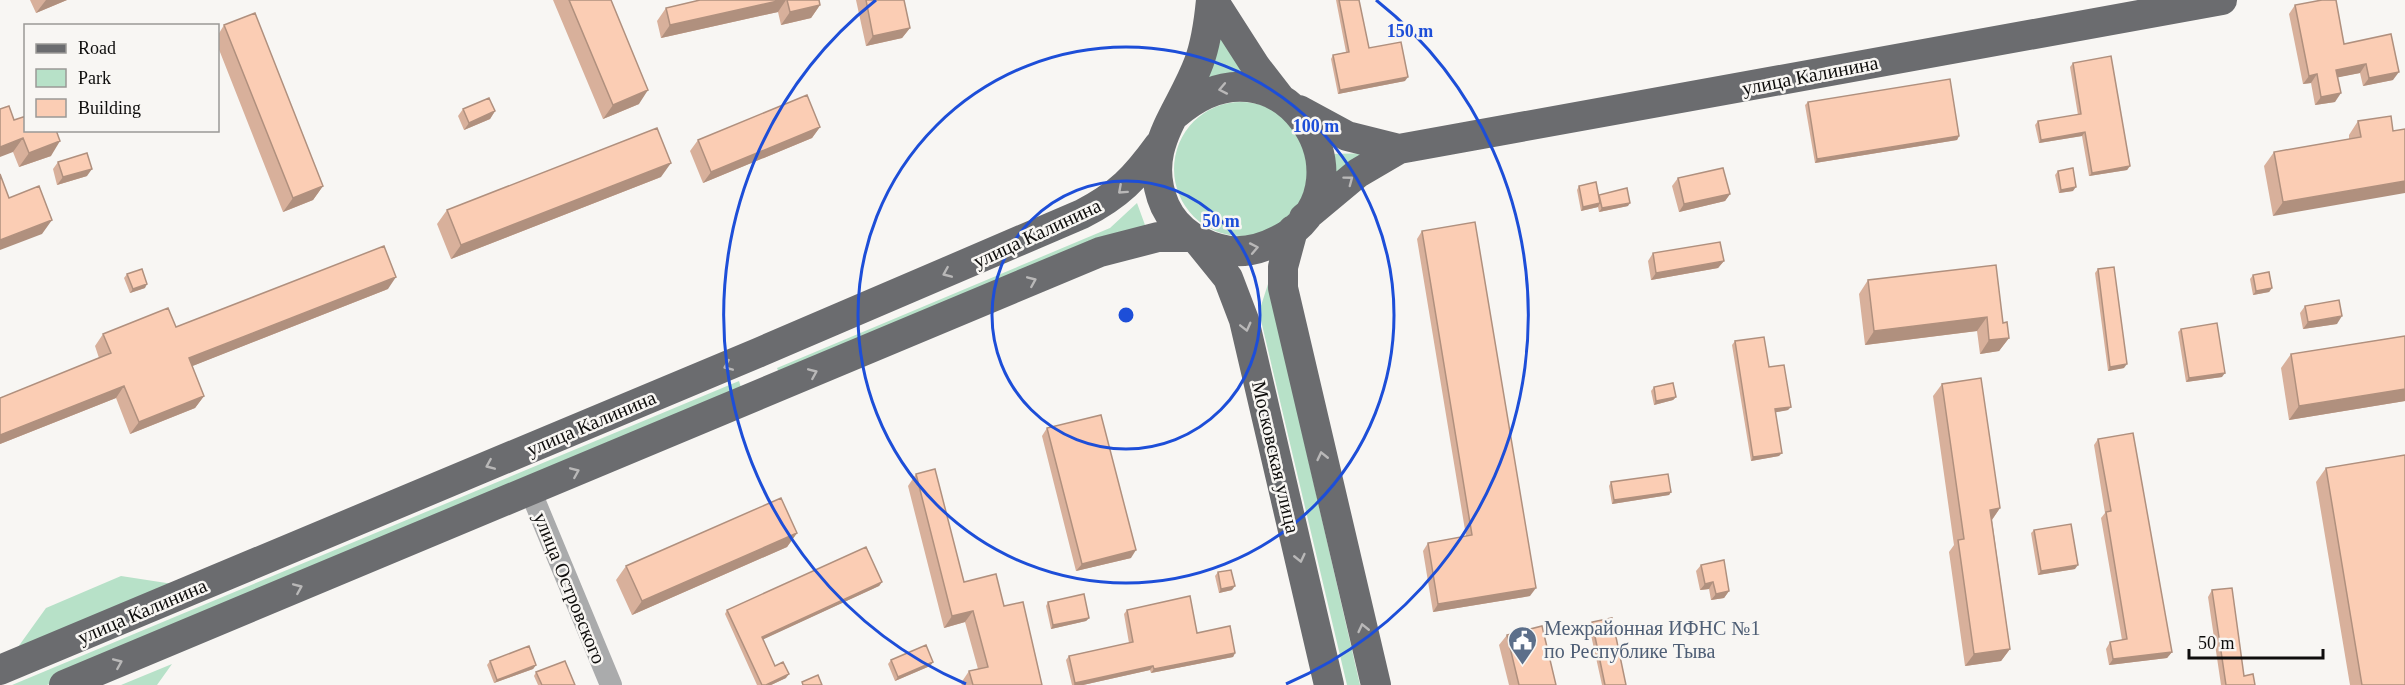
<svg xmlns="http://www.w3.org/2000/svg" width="2405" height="685" font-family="Georgia,serif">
<rect width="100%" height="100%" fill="#f8f6f3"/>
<!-- green -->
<path fill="#b7e1c8" d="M1216 25 1246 77 1206 83Z
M1174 169a67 67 0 1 1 134 0a67 67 0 1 1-134 0Z
M1377 153 1333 178 1328 154Z
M1137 203 1149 236 781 377 777 368 1110 228Z
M1268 284 1360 685H1347L1259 312Z
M739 381 743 394 47 685H12Z
M121 576 173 584 13 654 46 608Z
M172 664 157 685H121Z"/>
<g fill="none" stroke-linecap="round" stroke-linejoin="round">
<!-- minor -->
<path stroke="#aaabac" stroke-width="22" d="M530 490 611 685"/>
<!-- major -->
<path stroke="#6b6c6f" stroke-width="30" d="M1213 0 1256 67 1280 98
M1299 110 1347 136 1399 149
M1176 114C1278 25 1376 177 1286 236 1269 246 1250 253 1230 251 1203 247 1177 232 1165 206 1140 149 1180 114 1199 62 1206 43 1209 21 1211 0
M1304 218 1358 173 1399 149 2222 0
M1293 230 1283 267V288L1376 685
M1198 241 1228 278 1244 320 1329 685
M0 670 760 352 1082 214C1119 195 1135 178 1159 145
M64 685 1100 252 1158 237H1191"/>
</g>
<!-- wall -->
<path fill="#d8b09b" d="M30 0H67L36 13Z
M553 0H611L639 104 603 119Z
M700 0H819L820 5 811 18 781 25 778 12 661 38 657 21 666 8Z
M856 0H904L910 28 902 38 866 46Z
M1336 0H1359L1369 48 1405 81 1338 94 1331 59 1333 55 1346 52Z
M2295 5 2344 44 2393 80 2363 86 2360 73 2338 77 2335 102 2315 105 2311 83 2303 84 2289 14Z
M224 25 323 186 313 200 283 212 218 47V35Z
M2073 63 2130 166 2127 170 2089 176 2082 136 2039 143 2035 125 2038 121 2078 115 2070 67Z
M1808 102 1959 136 1957 140 1815 163 1805 105Z
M463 109 495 111 490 119 464 130 458 116Z
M14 120 51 156 19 167 13 152Z
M2358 121 2393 131 2273 216 2264 166 2274 152 2349 139V135Z
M820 127 812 138 703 183 690 151 698 140Z
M58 162 87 176 57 185 53 169Z
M2058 171 2073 191 2059 193 2055 175Z
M661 177 451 259 437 224 447 210Z
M1678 178 1730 194 1725 201 1679 212 1672 186Z
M1579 186 1599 195 1628 206 1599 212 1598 207 1581 211 1577 190Z
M1422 231 1530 596 1433 612 1423 551 1428 543 1466 536 1417 239Z
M1653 253 1724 261 1718 268 1651 280 1648 261Z
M2098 269 2124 368 2108 371 2095 273Z
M127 274 145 288 130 293 124 278Z
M2253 275 2272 288 2269 292 2253 295 2250 279Z
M1868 280 2003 323 2009 338 1999 351 1980 354 1977 331 1865 345 1859 294Z
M388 289 192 366 204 396 195 408 130 434 116 398 0 444V398L99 358 95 346 103 334 176 327Z
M2305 306 2337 324 2303 329 2300 313Z
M2181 329 2222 377 2186 382 2178 332Z
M2405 336V401L2289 420 2281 368 2291 354Z
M1735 341 1769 367 1788 410 1775 412 1779 456 1751 461 1732 345Z
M1942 384 2000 508 1992 520 2010 649 2001 661 1965 666 1949 552 1954 545 1933 396Z
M1654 387 1676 397 1673 400 1654 405 1651 391Z
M1047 428 1131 558 1076 571 1042 436Z
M2098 439 2172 652 2167 658 2109 665 2106 649 2110 642 2122 640 2101 518 2105 513 2094 445Z
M2326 468 2405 685H2350L2316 482Z
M916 474 964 582 1004 606 1042 685H962L961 683 969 671 978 669 965 622 944 628 908 486Z
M1611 482 1671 492 1669 495 1612 504 1609 486Z
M2034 530 2075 569 2038 575 2031 533Z
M797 533 787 547 632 615 616 580 626 566Z
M1701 565 1729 591 1724 598 1711 600 1709 589 1700 590 1696 571Z
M1218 572 1232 590 1219 593 1215 576Z
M882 582 879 586 763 639 775 666 786 678 771 685H757L725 614 727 610Z
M2212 590 2244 676 2255 685H2221L2208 597Z
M1048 602 1089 618 1086 621 1051 629 1046 606Z
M1127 610 1197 633 1235 653 1233 657 1151 673 1150 670 1083 685H1072L1066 660 1069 656 1129 643 1124 614Z
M1592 622 1626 685H1602L1589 626Z
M1507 635 1556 685H1509L1499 645Z
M891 660 933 662 930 666 895 681 888 664Z
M490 661 536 665 533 669 494 683 487 665Z
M536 672 575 685H538L534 676Z"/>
<!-- shaded-wall -->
<path fill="#b0907e" d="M46 0H67L36 13Z
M782 0H786L778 12 661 38 670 25Z
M820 5 811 18 781 25 790 12Z
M910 28 902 38 866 46 873 36Z
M2366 64 2360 73 2330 79 2336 70Z
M2399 72 2393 80 2363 86 2369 78Z
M2317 74 2311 83 2303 84 2309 76Z
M1408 77 1405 81 1338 94 1340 90Z
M648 90 639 104 603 119 613 105Z
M2341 93 2335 102 2315 105 2321 97Z
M495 111 490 119 464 130 469 123Z
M820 127 812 138 703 183 711 172Z
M2085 132 2082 136 2039 143 2041 140Z
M1959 136 1957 140 1815 163 1817 159Z
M23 138 13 152 0 157V147Z
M60 141 51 156 19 167 29 153Z
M671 163 661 177 451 259 461 245Z
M2130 166 2127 170 2089 176 2092 173Z
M92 169 87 176 57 185 63 177Z
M2405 181V193L2273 216 2283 202Z
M323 186 313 200 283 212 293 198Z
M2076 187 2073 191 2059 193 2061 190Z
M1730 194 1725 201 1679 212 1684 204Z
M1600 203 1598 207 1581 211 1583 207Z
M1630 203 1628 206 1599 212 1602 208Z
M52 220 42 234 0 250V240Z
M1724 261 1718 268 1651 280 1656 273Z
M396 277 388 289 180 371 189 358Z
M147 284 145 288 130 293 133 289Z
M2272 288 2269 292 2253 295 2256 291Z
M2342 316 2337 324 2303 329 2308 322Z
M1987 317 1977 331 1865 345 1874 331Z
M2009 338 1999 351 1980 354 1989 340Z
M2127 364 2124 368 2108 371 2110 367Z
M2225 373 2222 377 2186 382 2189 378Z
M124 386 116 398 0 444V435Z
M2405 389V401L2289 420 2299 406Z
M204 396 195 408 130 434 139 422Z
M1676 397 1673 400 1654 405 1656 401Z
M1791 407 1788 410 1772 413 1775 409Z
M1782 453 1779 456 1751 461 1753 457Z
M1671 492 1669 495 1612 504 1614 500Z
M2000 508 1991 521 1990 510Z
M797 533 787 547 632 615 642 601Z
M1136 550 1131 558 1076 571 1082 564Z
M2078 565 2075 569 2038 575 2041 571Z
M882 582 879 586 760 641 762 637Z
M1713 582 1709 589 1700 590 1705 584Z
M1235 586 1232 590 1219 593 1221 589Z
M1536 588 1530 596 1433 612 1438 604Z
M1729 591 1724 598 1711 600 1716 594Z
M973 611 965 622 944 628 952 616Z
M1089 618 1086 621 1051 629 1053 625Z
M2010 649 2001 661 1965 666 1974 654Z
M2172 652 2167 658 2109 665 2113 659Z
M1235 653 1233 657 1151 673 1154 669Z
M933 662 930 666 895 681 898 677Z
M536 665 533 669 494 683 497 680Z
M1153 666 1150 670 1083 685H1074L1075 683Z
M789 674 786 678 771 685H766Z"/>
<!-- building -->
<path fill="#fbcdb4" stroke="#b0907e" stroke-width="1.5" d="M569 0H611L648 90 613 105Z
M700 0H782L670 25 666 8Z
M787 0H819L820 5 790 12Z
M866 0H904L910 28 873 36Z
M1339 0H1359L1369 48 1401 42 1408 77 1340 90 1333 55 1349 52Z
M2322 0H2336L2344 44 2391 34 2399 72 2369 78 2366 64 2336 70 2341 93 2321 97 2317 74 2309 76 2295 5Z
M255 13 323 186 293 198 224 25Z
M2111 56 2130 166 2092 173 2085 132 2041 140 2038 121 2081 114 2073 63Z
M1950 79 1959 136 1817 159 1808 102Z
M807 95 820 127 711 172 698 140Z
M489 98 495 111 469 123 463 109Z
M9 106 14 120 26 116V130H56L60 141 29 153 23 138 0 147V109Z
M2391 116 2393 131 2405 129V181L2283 202 2274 152 2361 137 2358 121Z
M657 128 671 163 461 245 447 210Z
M87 153 92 169 63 177 58 162Z
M1723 168 1730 194 1684 204 1678 178Z
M2073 168 2076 187 2061 190 2058 171Z
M0 174 9 198 39 186 52 220 0 240Z
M1596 182 1600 203 1583 207 1579 186Z
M1627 188 1630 203 1602 208 1599 195Z
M1475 222 1536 588 1438 604 1428 543 1472 535 1422 231Z
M1720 242 1724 261 1656 273 1653 253Z
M384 246 396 277 189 358 204 396 139 422 124 386 0 435V398L111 353 103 334 168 308 176 327Z
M1996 265 2003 323 2007 322 2009 338 1989 340 1987 317 1874 331 1868 280Z
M2114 267 2127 364 2110 367 2098 269Z
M142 269 147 284 133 289 127 274Z
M2269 272 2272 288 2256 291 2253 275Z
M2339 300 2342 316 2308 322 2305 306Z
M2217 323 2225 373 2189 378 2181 329Z
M2405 336V389L2299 406 2291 354Z
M1764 337 1769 367 1784 365 1791 407 1775 409 1782 453 1753 457 1735 341Z
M1981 378 2000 508 1990 510 2010 649 1974 654 1958 540 1964 539 1942 384Z
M1673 383 1676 397 1656 401 1654 387Z
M1101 415 1136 550 1082 564 1047 428Z
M2133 433 2172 652 2113 659 2110 642 2127 639 2106 512 2111 511 2098 439Z
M2405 455V685H2362L2326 468Z
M935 469 964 582 996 574 1004 606 1023 602 1042 685H973L969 671 988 667 973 611 952 616 916 474Z
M1668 474 1671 492 1614 500 1611 482Z
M781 498 797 533 642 601 626 566Z
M2071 524 2078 565 2041 571 2034 530Z
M866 547 882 582 762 637 775 666 783 662 789 674 766 685H762L727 610Z
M1724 560 1729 591 1716 594 1713 582 1705 584 1701 565Z
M1231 570 1235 586 1221 589 1218 572Z
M2232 588 2244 676 2253 674 2255 685H2226L2212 590Z
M1084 594 1089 618 1053 625 1048 602Z
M1190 596 1197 633 1230 626 1235 653 1154 669 1153 666 1075 683 1069 656 1133 642 1127 610Z
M1612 618 1626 685H1605L1592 622Z
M1542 626 1556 685H1519L1507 635Z
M926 645 933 662 898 677 891 660Z
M529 646 536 665 497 680 490 661Z
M565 661 575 685H542L536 672Z
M818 675 822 685H803L802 682Z"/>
<!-- one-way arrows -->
<defs><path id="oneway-chevron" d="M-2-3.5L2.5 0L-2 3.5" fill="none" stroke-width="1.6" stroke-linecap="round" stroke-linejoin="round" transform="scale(1.5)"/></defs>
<g stroke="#b9b8b8">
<use href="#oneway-chevron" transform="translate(1223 89) rotate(169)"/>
<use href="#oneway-chevron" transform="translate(1349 180) rotate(-37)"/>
<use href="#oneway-chevron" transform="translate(1122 190) rotate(138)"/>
<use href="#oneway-chevron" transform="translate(1254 248) rotate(-11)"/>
<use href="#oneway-chevron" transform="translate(947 273) rotate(157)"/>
<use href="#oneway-chevron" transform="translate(1032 281) rotate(-23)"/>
<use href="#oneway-chevron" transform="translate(1246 327) rotate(76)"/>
<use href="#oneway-chevron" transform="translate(728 366) rotate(157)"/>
<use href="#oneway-chevron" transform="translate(813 373) rotate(-23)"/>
<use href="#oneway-chevron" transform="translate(1322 456) rotate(-103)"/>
<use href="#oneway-chevron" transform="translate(490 465) rotate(157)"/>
<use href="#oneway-chevron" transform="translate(575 472) rotate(-23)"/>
<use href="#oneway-chevron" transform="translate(1300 558) rotate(77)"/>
<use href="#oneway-chevron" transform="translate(298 588) rotate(-23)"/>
<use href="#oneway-chevron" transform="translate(1363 628) rotate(-103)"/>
<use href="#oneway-chevron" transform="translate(118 663) rotate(-23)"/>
</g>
<!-- distance rings -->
<g fill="none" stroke="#1d4ed8" stroke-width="3">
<circle cx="1126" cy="315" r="134"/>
<circle cx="1126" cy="315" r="268"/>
<path d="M966 684A402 402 0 0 1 876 0M1376 0A402 402 0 0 1 1286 684"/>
</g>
<!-- icons -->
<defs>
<symbol id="civic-pin" viewBox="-11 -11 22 30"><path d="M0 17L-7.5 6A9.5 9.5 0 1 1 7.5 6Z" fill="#5c6f8a" stroke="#f8f6f3"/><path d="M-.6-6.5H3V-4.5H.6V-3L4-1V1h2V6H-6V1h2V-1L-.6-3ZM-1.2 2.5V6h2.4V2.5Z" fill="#fff"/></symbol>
</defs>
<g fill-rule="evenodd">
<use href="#civic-pin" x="1506" y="624" width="33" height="45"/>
</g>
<g text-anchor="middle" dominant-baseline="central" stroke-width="5" stroke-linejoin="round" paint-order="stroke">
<!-- street labels -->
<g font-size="20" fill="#0e0d0c" stroke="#f8f6f3">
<text transform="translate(1810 75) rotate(-11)">улица Калинина</text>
<text transform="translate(1037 233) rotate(-25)">улица Калинина</text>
<text transform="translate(591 423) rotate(-23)">улица Калинина</text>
<text transform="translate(1276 457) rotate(77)">Московская улица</text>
<text transform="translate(570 588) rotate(68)">улица Островского</text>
<text transform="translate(142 611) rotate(-23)">улица Калинина</text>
</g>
<!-- service labels -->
<g font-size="20" fill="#4e5e75" stroke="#f8f6f3" text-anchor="start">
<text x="1544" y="628">Межрайонная ИФНС №1<tspan x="1544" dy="23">по Республике Тыва</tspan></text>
</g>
</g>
<circle cx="1126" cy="315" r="9" fill="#1d4ed8" stroke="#f8f6f3" stroke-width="3"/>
<g font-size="18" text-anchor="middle" font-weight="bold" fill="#1d4ed8" stroke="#f8f6f3" stroke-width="5" stroke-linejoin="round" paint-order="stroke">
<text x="1410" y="37">150 m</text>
<text x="1316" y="132">100 m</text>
<text x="1221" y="227">50 m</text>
</g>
<!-- legend -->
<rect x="24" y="24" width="195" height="108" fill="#f8f6f3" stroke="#9a9997" stroke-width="1.5"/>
<rect x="36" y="44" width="30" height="9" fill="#6b6c6f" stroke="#9a9997" stroke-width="1.5"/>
<text x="78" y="54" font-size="18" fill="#0e0d0c">Road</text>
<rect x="36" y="69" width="30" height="18" fill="#b7e1c8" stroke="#9a9997" stroke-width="1.5"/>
<text x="78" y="84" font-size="18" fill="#0e0d0c">Park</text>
<rect x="36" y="99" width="30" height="18" fill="#fbcdb4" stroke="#9a9997" stroke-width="1.5"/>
<text x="78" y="114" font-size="18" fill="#0e0d0c">Building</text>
<!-- scale -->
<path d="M2189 649v9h134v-9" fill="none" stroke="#0e0d0c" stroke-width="3"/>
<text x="2198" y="649" font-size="18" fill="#0e0d0c" stroke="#f8f6f3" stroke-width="4.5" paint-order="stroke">50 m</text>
</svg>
